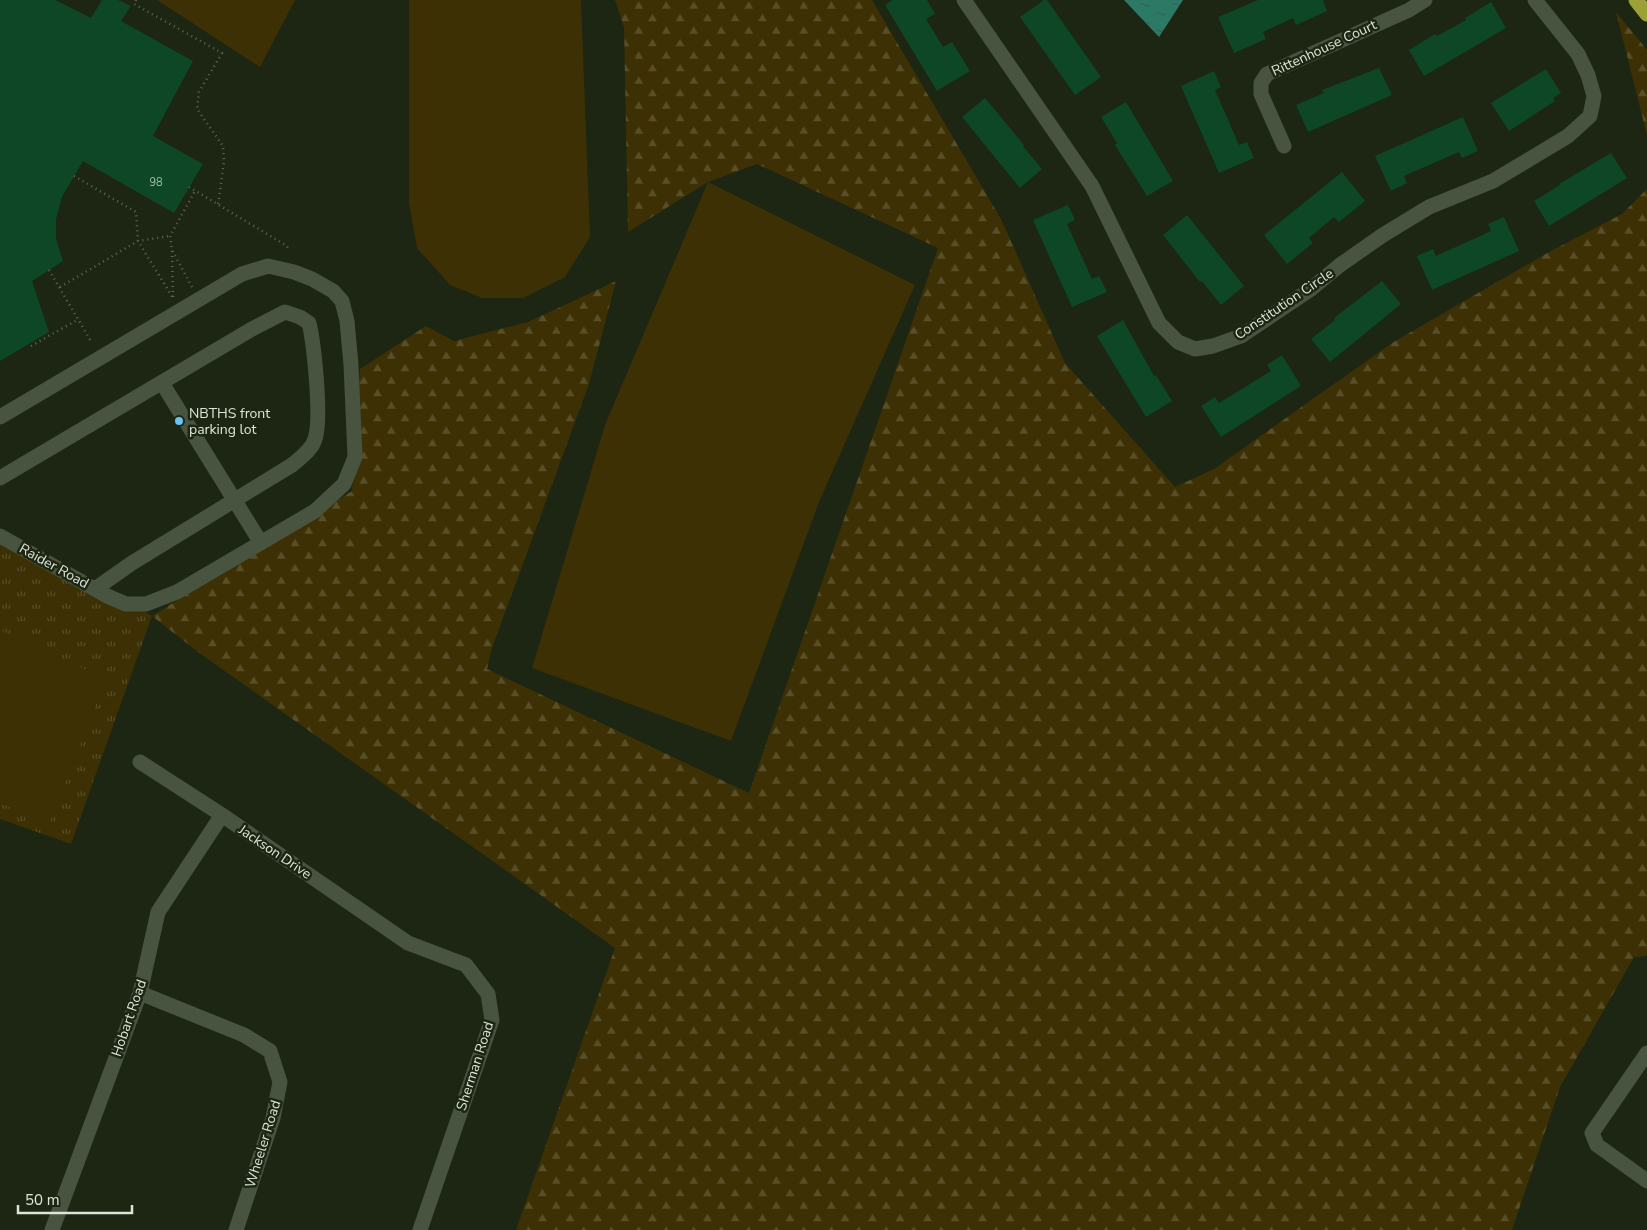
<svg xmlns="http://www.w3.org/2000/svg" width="1647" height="1230" font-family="'Nunito Sans',sans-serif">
<defs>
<pattern id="forest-firs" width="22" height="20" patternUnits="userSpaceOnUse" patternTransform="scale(1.25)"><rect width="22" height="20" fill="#3c3004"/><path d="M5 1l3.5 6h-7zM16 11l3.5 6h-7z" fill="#584e28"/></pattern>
<pattern id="park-tufts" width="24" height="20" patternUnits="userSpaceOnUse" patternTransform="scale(1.25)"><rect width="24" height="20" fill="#3c3004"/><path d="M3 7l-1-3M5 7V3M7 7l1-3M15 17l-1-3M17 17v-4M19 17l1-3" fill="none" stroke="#584e28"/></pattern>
<pattern id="water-ripples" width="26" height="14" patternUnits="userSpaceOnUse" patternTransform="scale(1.25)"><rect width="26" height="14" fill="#2c7a65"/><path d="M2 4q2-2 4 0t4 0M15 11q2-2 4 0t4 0" fill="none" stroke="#375f53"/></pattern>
</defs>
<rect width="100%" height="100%" fill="#1c2613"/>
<!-- forest -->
<path fill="url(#forest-firs)" d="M615 0H872L1001 219 1065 363 1175 487 1214 469 1392 343 1549 252 1622 214 1647 189V956L1634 957 1560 1087 1512 1230H516L615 948 198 652 152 616 352 491 360 369 426 326 454 341 528 322 616 281 589 384 492 648 487 669 749 793 938 248 757 164 708 182 628 232 624 27Z
M1616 12 1647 50V135Z"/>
<!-- park -->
<path fill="url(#park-tufts)" d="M0 531 152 616 71 844 0 819Z"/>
<!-- pitch -->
<path fill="#3c3004" d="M157 0H295L260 67Z
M409 0H581L590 237 565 277 523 298H482L450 285 417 248 409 203Z
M708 182 915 285 819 502 731 741 532 668 605 425Z
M0 630 106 679 49 824 0 803Z"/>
<!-- water -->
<path fill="url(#water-ripples)" d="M1124 0H1183L1159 37Z"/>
<!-- building -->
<path fill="#0d4725" d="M0 0H55L91 18 102 0H118L131 6 121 21 193 61 153 136 203 164 174 213 83 161 62 197 56 219V239L63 261 32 281 49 332 0 361Z
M892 0H927L935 14 926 19 943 47 952 42 970 71 937 91 885 5Z
M1044 0H1047L1101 77 1075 95 1020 17Z
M1258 0H1323L1327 11 1296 25 1293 18 1263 32 1266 39 1234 53 1218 17Z
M1491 2 1506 28 1424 76 1409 50 1435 34 1437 36 1466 20 1465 18Z
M1379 68 1392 95 1308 132 1296 105 1324 93 1322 90Z
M1546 69 1561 93 1553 98 1555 101 1509 131 1491 103Z
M1214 71 1221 87 1215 90 1239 145 1247 142 1254 158 1219 173 1181 86Z
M985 98 1024 145 1023 146 1042 169 1020 188 962 117Z
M1126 102 1173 181 1147 196 1115 145 1117 143 1101 117Z
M1463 117 1478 151 1462 158 1459 152 1404 176 1407 183 1391 191 1375 156Z
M1611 153 1627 178 1549 226 1534 201 1560 185 1559 184Z
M1342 172 1365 201 1339 222 1334 217 1309 238 1313 243 1287 264 1264 235Z
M1068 205 1075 220 1067 224 1092 279 1099 276 1107 292 1072 307 1033 220Z
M1187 215 1244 286 1221 305 1202 281 1200 282 1163 235Z
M1504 217 1519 251 1432 290 1417 256 1433 249 1436 256 1491 231 1488 224Z
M1382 281 1401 304 1330 362 1311 339 1335 320 1334 318Z
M1123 320 1154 376 1156 375 1172 401 1146 417 1097 336Z
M1282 355 1301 386 1221 437 1201 406 1215 397 1219 403 1271 371 1267 365Z"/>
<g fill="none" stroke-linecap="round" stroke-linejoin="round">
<!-- path -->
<path stroke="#5f6857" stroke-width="2.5" stroke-dasharray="1 4" stroke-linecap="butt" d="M136 0 134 4 222 53 199 92 197 109 223 146 224 161 218 205
M74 176 136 212 138 241 173 298
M189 187 287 246 289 251
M172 251 173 298
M49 270 92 343
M60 287 138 241 170 236
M192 287 172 250 170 236 195 191
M31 346 79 319"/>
<!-- minor -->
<path stroke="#48543f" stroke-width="15" d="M964 0 1092 186 1159 323 1178 342 1195 349 1213 346 1241 336 1311 289 1340 265 1383 235 1429 207 1493 181 1568 136 1590 116 1594 96 1588 75 1578 54 1535 0
M1284 146 1261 94V83L1267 74 1409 10 1425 0
M162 383 261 543
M0 417 242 274 268 266 294 272 312 279 333 291 342 301 347 321 351 365 355 457 344 484 315 511 177 592 146 604H126L107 596 0 536
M0 478 252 329 285 312 300 317 309 323C314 344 322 419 315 439 312 450 300 458 292 465L132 563 95 589
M140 762 222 815 408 943 466 965 488 994 492 1020 420 1230
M140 993 244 1035 270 1051 280 1082 273 1118 236 1230
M1647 1053 1592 1133 1597 1145 1647 1181
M52 1230 140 993 158 912 222 815"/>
<!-- highway -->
<path stroke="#9ba135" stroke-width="15" d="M1636 0 1647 14"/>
</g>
<!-- markers -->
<circle fill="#6ac3f1" stroke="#1c2613" stroke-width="2" cx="179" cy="421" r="5"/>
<g text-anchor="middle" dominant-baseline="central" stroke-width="5" stroke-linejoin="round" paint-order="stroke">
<!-- number labels -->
<g font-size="11" fill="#a9bdab">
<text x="156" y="182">98</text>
</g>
<!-- street labels -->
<g font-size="14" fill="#dde4d8" stroke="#1c2613">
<text transform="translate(1324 48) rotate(-25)">Rittenhouse Court</text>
<text transform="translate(1284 304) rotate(-34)">Constitution Circle</text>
<text transform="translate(54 566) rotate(29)">Raider Road</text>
<text transform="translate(275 852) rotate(34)">Jackson Drive</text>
<text transform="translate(129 1018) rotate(-71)">Hobart Road</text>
<text transform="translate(475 1066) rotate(-72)">Sherman Road</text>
<text transform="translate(263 1144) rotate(-73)">Wheeler Road</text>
</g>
<!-- poi labels -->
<g font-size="14" fill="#dde4d8" stroke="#1c2613" text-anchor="start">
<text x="189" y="413">NBTHS front<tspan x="189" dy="16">parking lot</tspan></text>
</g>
</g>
<!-- scale -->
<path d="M18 1205v8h114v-8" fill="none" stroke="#dde4d8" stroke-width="2.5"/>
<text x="25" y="1205" font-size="15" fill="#dde4d8" stroke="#1c2613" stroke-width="4" paint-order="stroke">50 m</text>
</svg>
